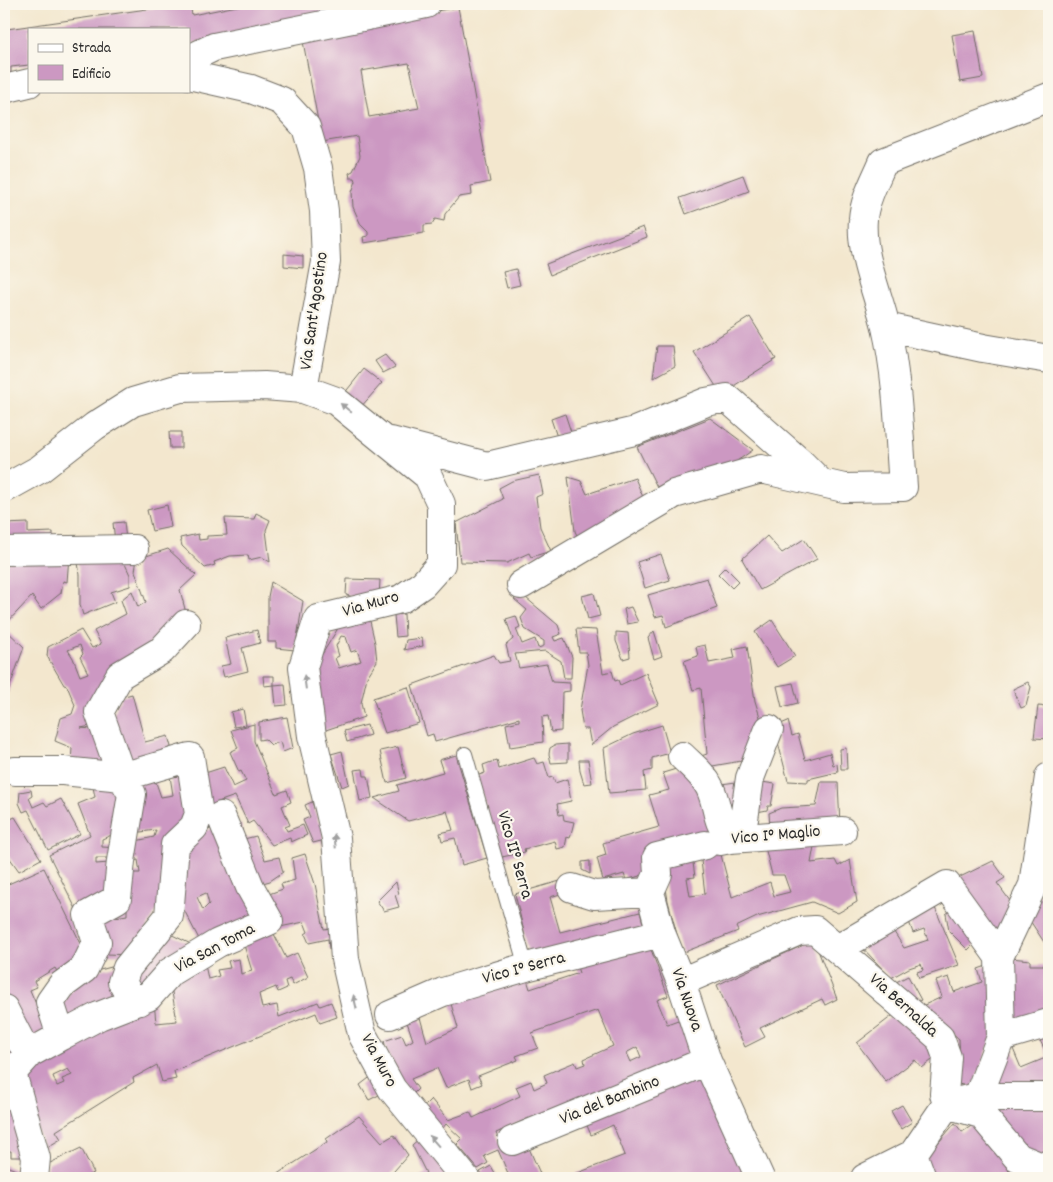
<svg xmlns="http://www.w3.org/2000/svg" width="1053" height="1182" font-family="Dekko,sans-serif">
<rect width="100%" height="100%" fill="#fbf7ec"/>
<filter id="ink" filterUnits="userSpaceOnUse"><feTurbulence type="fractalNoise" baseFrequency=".02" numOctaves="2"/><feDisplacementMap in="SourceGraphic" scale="10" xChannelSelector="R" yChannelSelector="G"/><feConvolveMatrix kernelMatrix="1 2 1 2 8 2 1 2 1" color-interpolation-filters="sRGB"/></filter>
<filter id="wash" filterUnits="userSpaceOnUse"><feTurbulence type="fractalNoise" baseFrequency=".0096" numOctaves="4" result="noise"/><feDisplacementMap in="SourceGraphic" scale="20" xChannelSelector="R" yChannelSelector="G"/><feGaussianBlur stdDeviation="1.12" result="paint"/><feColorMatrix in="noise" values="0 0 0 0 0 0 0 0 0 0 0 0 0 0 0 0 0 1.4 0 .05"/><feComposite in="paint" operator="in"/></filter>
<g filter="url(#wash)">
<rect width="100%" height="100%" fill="#f3e7ce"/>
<g id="blocks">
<!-- building -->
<path fill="#cc98c2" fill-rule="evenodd" d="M182 4H190L192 15 247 4H329L331 14 189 44V29H29V65L11 67V76L4 77V36H7V29Z
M458 7 490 182 471 186 472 195 459 197 445 214 444 221 435 219 432 224 424 225V233L364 243 363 237 368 236V232L361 225 353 207 352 192 356 181 355 178H350L349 173 353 171 360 156 357 136 322 142 302 36ZM409 63 419 108 369 117 361 71Z
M975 31 983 78 960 82 952 35Z
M743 175 749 191 686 214 680 198Z
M643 227 647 237 550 275 546 264Z
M284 254 303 256V268L284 266Z
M516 269 520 285 507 288 503 272Z
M750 317 776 359 721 394 694 352Z
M657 346H673L675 366 653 378Z
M385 355 395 367 383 373 375 361Z
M364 369 382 383 360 408 343 395Z
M565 414 571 432 557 437 551 419Z
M710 418 753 450 731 465 666 490 663 484 657 487 637 447Z
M169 432H181V448H170Z
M539 475 543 494 536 497 540 527 551 551 531 557 529 553 507 563 460 562 456 523 503 499 499 488 512 481Z
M568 477 581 481 587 494 635 478 645 502 581 545 575 531Z
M167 505 171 527 152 531 147 510Z
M256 513 270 520 266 530 270 562 262 557 249 560 248 555 230 556 214 562 215 565 205 568 182 546 180 538 198 534 199 540 207 539V536L227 535 225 518 254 519Z
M124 522 126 540 115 542 113 523Z
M28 523V533L53 532V539L4 547V524Z
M767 536 782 553 804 539 817 559 760 590 742 559Z
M168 549 196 575 180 590 186 613 135 656 100 724 81 728 102 730 114 764 71 763 72 748 55 741 61 718 72 714 75 705 67 686 64 685 47 656 48 647 81 630 92 648 101 644 94 631 126 614 121 600 132 591 138 607 146 602 135 571 137 559ZM80 645 83 654 80 657 88 673 80 676 73 658 68 650Z
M661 554 670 580 645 588 637 562Z
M121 555 130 575V586L111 592 115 602 83 615 80 605V575L77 557Z
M69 556 67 582 63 581 61 593 41 609 32 596 4 626V565L15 559Z
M725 567 739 581 732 588 718 574Z
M707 578 717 608 666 627 663 615 655 617 648 595Z
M347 579 380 580 379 597 364 600 346 595Z
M271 582 303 601 295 650 276 648V642H268V597Z
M519 592 558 625 561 634 553 637 555 641 564 638 572 657 571 678H564L561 661 545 651 515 654 519 668 547 664 552 682 570 683V691L562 692 561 731 551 732 548 716 542 717 543 742 510 747 506 724 519 721V718L435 742 433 734 427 736 412 685 494 655 499 663 510 661 506 645 513 639 506 619 516 616 520 627 516 629 522 644 535 639 538 648 544 646V641L525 629 521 618 527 610 514 599Z
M594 593 600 616 588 619 582 596Z
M631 607 638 622 627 624 624 609Z
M404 614 405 636 396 637 394 615Z
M369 617 375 643 377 661 367 677 361 703 364 717 323 731 316 711 318 661 340 625ZM341 636 346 637 351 652 357 650 361 661 339 668 335 658 339 656 336 646Z
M772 620 795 656 777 667 755 632Z
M4 628 24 647 4 703Z
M576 629 596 630 603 673 612 671 615 681 618 680 620 685 646 673 659 704 613 727 591 745 588 729H583L580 710 588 665 586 652H579Z
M257 630 260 643 242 648 248 671 224 677 221 666 231 664 225 638Z
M654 631 662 656 654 659 648 638Z
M616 632 628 633 630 657 623 659 616 641Z
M422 638 423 646 404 650 406 640Z
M705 645 709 663 735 658 733 649 747 646 755 701 760 717 755 742 747 760 701 768 692 759 707 754 701 688 693 690 684 661 698 656 696 647Z
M263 676H274V685L264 686Z
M1028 682 1031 687 1026 706 1021 708 1013 689Z
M793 683 798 703 782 707 777 686Z
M285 684 287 705 276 706 274 685Z
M408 687 419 723 385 733 373 698Z
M132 694 145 742 168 736 173 754 129 768 113 715 121 697Z
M1038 706 1049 707V739L1034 738Z
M243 709 246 725 234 727 231 712Z
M287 717 293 748 283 752 280 742 271 745 265 739 259 740V722Z
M788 721 792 736 798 734 805 760 830 753 833 765 837 764 838 772 808 779V782L788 781 774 727Z
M254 724V741L276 794 287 790 291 802 282 806 290 825 285 827 287 831 303 825 307 835 291 842 290 838 272 845 253 821 248 824 235 796 215 803V810L204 813 199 775 224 767 233 787 246 781 241 771 239 772 230 752 238 748 231 730Z
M367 725 370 735 347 742 344 731Z
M662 725 670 753 652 758V770L644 772 646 790 609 793 604 748 633 734Z
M568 744V762L551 763 549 754 550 748 555 745Z
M398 747 406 778 387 783 380 751Z
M846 748 847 769H841L840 749Z
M342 751 349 784 342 787 331 754Z
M456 755 487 858 462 865 455 838 442 841 440 833 453 830 447 811 408 821 374 798 399 791 397 785 443 772 439 760Z
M534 758 537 764 544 762 549 778 553 777 555 783 567 779 571 801 557 804 559 815 563 814 564 820 574 822 570 838 567 837 565 847 557 849 555 841 524 849 525 852 502 857 476 776 485 773 483 765 497 760 499 769Z
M579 760H588L592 783 584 784 580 771Z
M188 766 191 822H178L170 844 167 892 132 955 106 954 93 917 109 918 127 915V861L136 841 154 837 156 830 133 833 141 776 153 774 161 797 173 795 169 770ZM138 860 140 873H133V861Z
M686 766 702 785 718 835 709 837 713 849 719 847 732 897 770 882 774 896 790 892 784 875H772L764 843 782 839 822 834 823 840 815 841 811 863 835 860 838 866 850 860 857 902 838 913 812 902 757 917 736 927 738 931 682 953 668 901 662 863 665 860 692 856 695 877 687 878 690 896 705 894 700 852 706 851 704 839 684 845 683 841 647 852 653 872 626 880 624 874 603 880 597 858 606 855 603 843 659 827 649 795 669 790 663 773Z
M363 769 364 776H368L372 798 360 801 354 770Z
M91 777 115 783 118 799 119 832 102 839V847L118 848V858H96V864L109 863 114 895 78 913 49 855 90 835 78 804 95 797Z
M743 781 740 810 729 813 714 785Z
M755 781 775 784 771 806H768L767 810 757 812Z
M821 782H838L840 826 770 827 769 813 781 808 816 806Z
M31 790 32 796 29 798 33 807 44 802 47 806 61 799 80 834 48 850 28 810 23 812 19 803 20 792Z
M312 802 319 823H323V848L321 841 313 843 303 820 310 817 305 805Z
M15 817 41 859 19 871 4 850V822Z
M241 824 244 839 256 836 265 860 279 857 283 872 270 881 255 885 232 826Z
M220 826 261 919 201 943 180 902 179 850 198 833ZM206 893 209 904 203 910 197 897Z
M305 854 315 884 324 929 331 928 335 949H329L328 939 309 943 305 934 308 932 304 922 280 927 269 894 283 889 281 884 295 880 292 858Z
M590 861V874L582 870V862Z
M993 861 1005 878 997 883 1018 912 1000 942 958 878Z
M44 868 82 946 92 943 60 977 55 968 34 981 37 987 30 990 47 1030 24 1040 4 999V886Z
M560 881 564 893 550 897 560 932 640 912 645 931 530 957 515 894Z
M396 882 399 894 395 895 399 907 384 911 377 901Z
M1047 886 1049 891V939L1044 942 1025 913Z
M933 903 959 965 919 978 917 972 923 970 921 964 909 968 891 978 857 942 889 924 904 948 928 940 924 929 913 933 906 913Z
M954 908 980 938 968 950 949 931 946 914Z
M271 928 286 958 297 953 308 977 293 985 290 979 285 981 287 988 278 992 276 987 259 994 262 1008 277 1005 279 1017 318 1002 320 1006 331 1002 337 1017 320 1023 316 1013 174 1071 176 1079 162 1082 157 1065 133 1078 134 1082 56 1131 61 1139 44 1149 18 1075 38 1052 154 1001 156 1023 177 1021 170 981 204 960 208 979 219 976 217 970 230 968 228 961 239 959 241 974 252 971 243 942ZM68 1069 72 1075 62 1079 64 1083 57 1086 53 1076Z
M162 930 199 948 144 994 126 982Z
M814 940 837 999 825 1005 822 999 760 1028 765 1037 745 1047 717 985Z
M649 944 668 996 657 1000 667 1024 678 1020 695 1062 533 1127 529 1118 496 1133 502 1148 525 1139 542 1178H510L498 1150 484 1156 488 1163 478 1169 457 1144 462 1139 446 1124 442 1129 424 1111 425 1105 431 1099 448 1120 470 1112 473 1118 520 1096 516 1087 531 1081 534 1089 547 1083 544 1075 575 1062 577 1067 585 1064 584 1059 613 1046 598 1010 532 1033 538 1048 516 1056 518 1060 478 1076 482 1084 472 1088 469 1079 446 1088 437 1068 411 1079 418 1089 410 1097 387 1052 384 1041 402 1035 406 1044 413 1040 405 1016 419 1014 427 1042 458 1028 449 997 525 973 530 989 579 973 575 961ZM637 1047 641 1057 630 1062 626 1053Z
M1011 958 1030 960V965H1044L1049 980V1017L1008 1025Z
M992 964V1038L973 1087 958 1084 960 1063 959 1039 922 1006 942 997 936 981 949 977 954 992 982 982 978 969Z
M119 965V986L104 1005 61 1019V1007L81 975Z
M908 976 921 1000 916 1003 896 982Z
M901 1009 937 1056 922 1068 915 1060 886 1082 857 1043Z
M4 1027 21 1058 4 1071Z
M1049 1028V1091L993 1088 1011 1044 1021 1068 1048 1057 1037 1034Z
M700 1070 745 1170 732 1178H577L575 1174 625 1155 613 1125 591 1135 583 1116Z
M4 1075 28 1157H11V1151H4Z
M373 1075 385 1092 369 1100 360 1085Z
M980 1102 1049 1103V1163L1024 1152Z
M902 1105 912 1122 901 1129 891 1111Z
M359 1116 382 1142 394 1135 408 1155 388 1178H271L327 1142 326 1139Z
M979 1121 1013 1178H930L923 1161 955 1123 962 1132Z
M421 1137 456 1178H417L426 1173 412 1145Z
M81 1148 94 1173 81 1178H42L48 1164Z
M4 1165 18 1171V1178H4Z
M491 1166 498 1178H484L480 1172Z"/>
</g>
</g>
<g filter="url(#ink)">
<use href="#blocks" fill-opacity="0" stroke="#716d64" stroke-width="1"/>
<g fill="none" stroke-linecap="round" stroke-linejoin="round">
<defs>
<path id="service" d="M465 754 526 967"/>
<path id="minor" d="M189 59 214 47 426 4
M189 75 251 89 282 101 306 127 318 168 324 211 326 262 303 389
M4 89 29 83
M886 327 983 348 1049 359
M391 441 487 466 635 431 706 402 727 398 802 464 820 482
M4 489 40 469 95 426 133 402 180 388 264 386 303 389 336 401 428 476 441 504V564L423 584 401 599 318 619 303 667 312 736 336 838 345 959 362 1034 392 1089 465 1178
M4 551 134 549
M521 585 674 494 761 469 844 488 903 487C899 434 898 379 886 327 878 293 860 255 863 219 864 200 876 179 883 162L1049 97
M682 756C692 766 704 775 710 788 719 808 715 819 730 839L744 819 750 778 769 729
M15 771H63L122 777 190 757 199 814 194 827 175 845 169 916 127 968 122 982 128 993 140 1001
M720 841 730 839 842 831
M1033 885 1049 777
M572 888 594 895 650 892 661 933 681 982 707 1061 760 1178
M650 892 658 874 657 857 705 845
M839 948 947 885 999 957
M681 982 799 931 815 930 940 1038 947 1057 944 1094 947 1104 981 1114 1017 1157 1049 1170
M4 1009 21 1042 30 1053
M390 1015 443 992 526 967 661 933
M61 1036 99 1016 148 997 170 972 218 943 269 921 250 887 221 816
M1001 1037 1049 1023
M978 1097 1001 1037 999 957 1033 885 1049 873
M512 1141 707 1061
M913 1154 922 1178
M34 1178 36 1158 12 1073 30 1053 61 1036 50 1002 62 985 84 969 97 942 88 915 117 899 121 861 132 794 122 777 99 712 120 675 162 650 186 624
M865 1178 913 1154 947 1104 978 1097H1049"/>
</defs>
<!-- service casing -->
<use href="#service" stroke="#716d64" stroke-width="16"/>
<!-- minor casing -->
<use href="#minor" stroke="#716d64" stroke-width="30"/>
<!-- service -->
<use href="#service" stroke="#fff" stroke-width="14"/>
<!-- minor -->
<use href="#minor" stroke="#fff" stroke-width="28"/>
</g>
<!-- one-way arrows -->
<defs><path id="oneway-solid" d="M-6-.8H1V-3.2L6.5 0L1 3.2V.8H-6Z" transform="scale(1.25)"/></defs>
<g fill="#a0a0a0">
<use href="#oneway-solid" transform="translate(346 408) rotate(-141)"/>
<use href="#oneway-solid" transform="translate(305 682) rotate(-97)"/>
<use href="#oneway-solid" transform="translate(335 841) rotate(-96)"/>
<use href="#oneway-solid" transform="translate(355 1002) rotate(-103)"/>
<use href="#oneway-solid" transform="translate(434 1141) rotate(-131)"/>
</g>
</g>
<g text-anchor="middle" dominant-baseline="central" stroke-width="4.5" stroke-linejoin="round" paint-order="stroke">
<!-- street labels -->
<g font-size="18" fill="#2b2b2b" stroke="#fbf7ec">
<text transform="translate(315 311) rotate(-82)">Via Sant'Agostino</text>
<text transform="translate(371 605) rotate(-16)">Via Muro</text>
<text transform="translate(776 836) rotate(-5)">Vico I° Maglio</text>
<text transform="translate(514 855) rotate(74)">Vico II° Serra</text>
<text transform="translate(215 949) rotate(-28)">Via San Toma</text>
<text transform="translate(524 969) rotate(-15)">Vico I° Serra</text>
<text transform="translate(686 1000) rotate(71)">Via Nuova</text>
<text transform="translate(903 1006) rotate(42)">Via Bernalda</text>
<text transform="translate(378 1061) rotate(62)">Via Muro</text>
<text transform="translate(610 1101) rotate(-22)">Via del Bambino</text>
</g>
</g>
<!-- margin -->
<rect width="1053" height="1182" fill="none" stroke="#fbf7ec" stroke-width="20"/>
<!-- legend -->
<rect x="28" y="28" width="162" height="65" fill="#fbf7ec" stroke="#a8a59f"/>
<rect x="38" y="44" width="25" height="8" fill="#ffffff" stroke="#a8a59f"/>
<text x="72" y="52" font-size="15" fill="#2b2b2b">Strada</text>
<rect x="38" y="65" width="25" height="15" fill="#cc98c2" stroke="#a8a59f"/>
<text x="72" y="78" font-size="15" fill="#2b2b2b">Edificio</text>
</svg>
